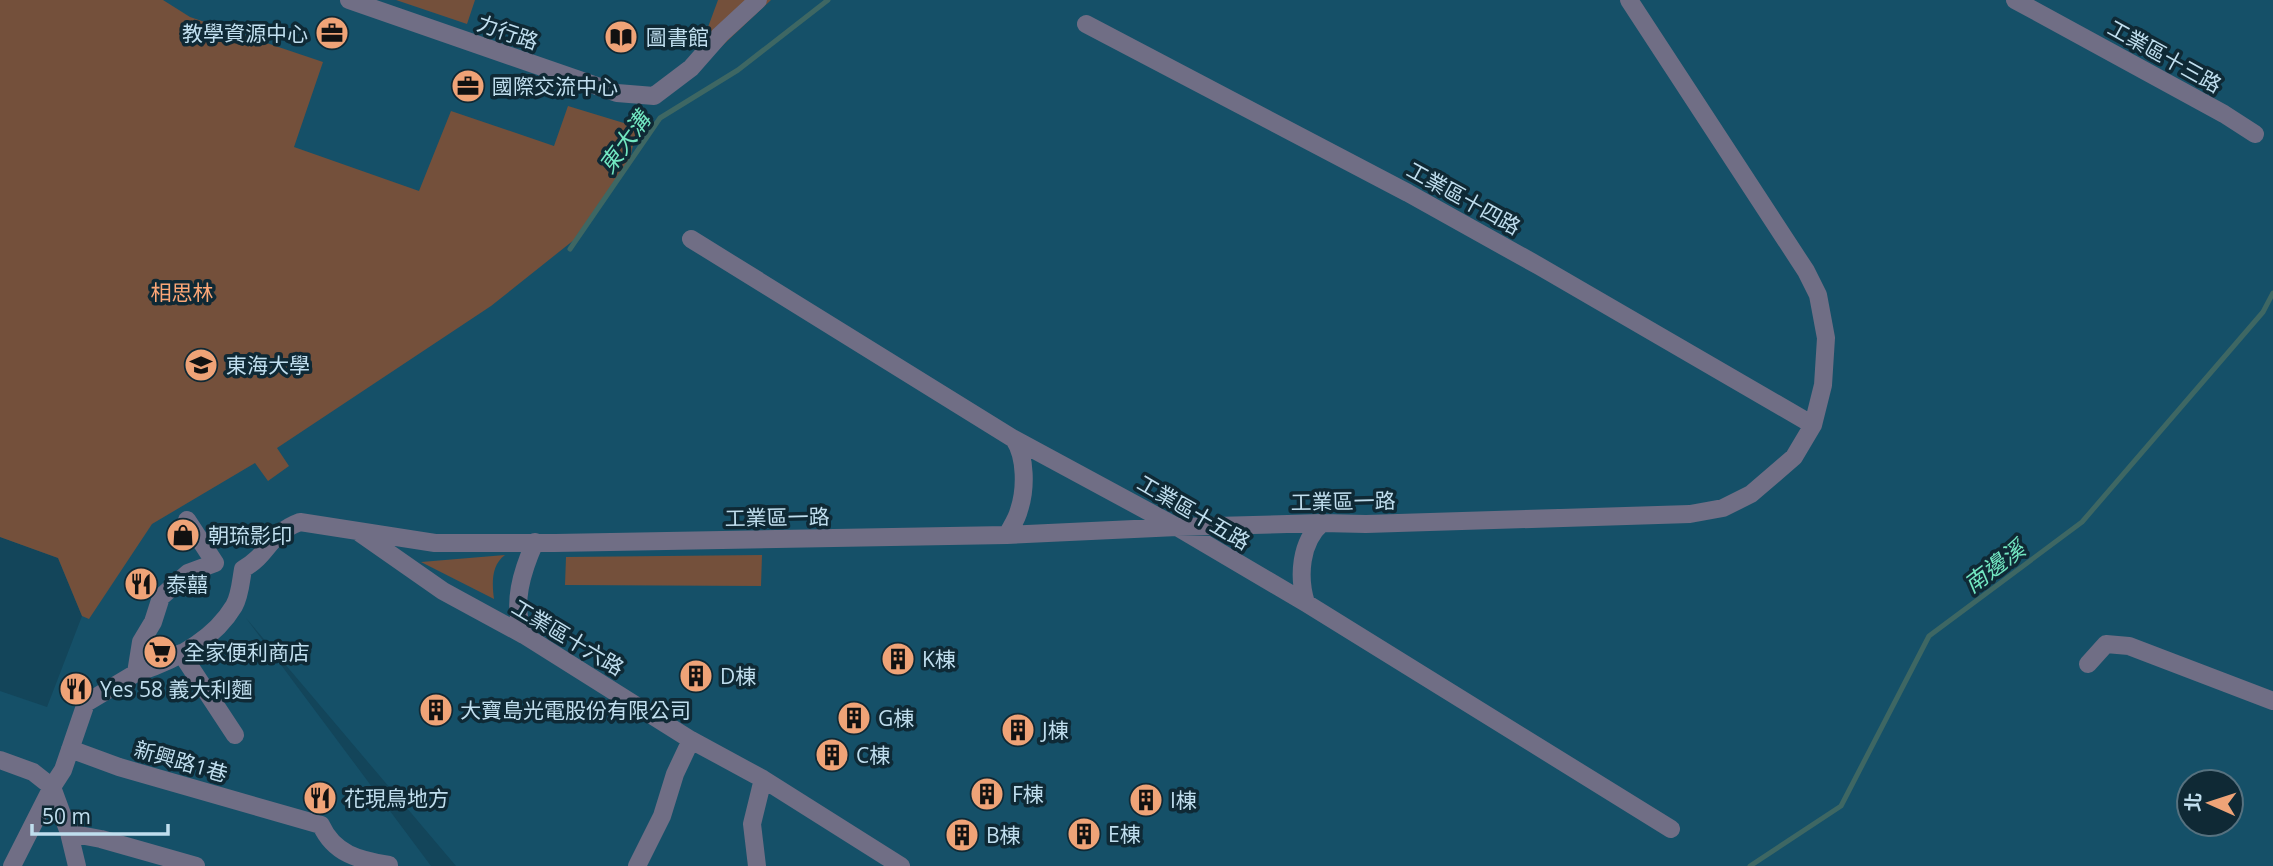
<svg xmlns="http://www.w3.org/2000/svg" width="2273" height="866" font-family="'Open Sans','Noto Sans TC',sans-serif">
<rect width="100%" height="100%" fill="#13455a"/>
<!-- built -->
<path fill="#155068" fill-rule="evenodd" d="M0 0H2273V866H456L246 618 431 866H0V691L47 707 82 616 58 558 0 537ZM2189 782H2231V824H2189Z"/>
<!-- green -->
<path fill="#74503b" d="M0 0H163L190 17 323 62 294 147 419 191 451 111 554 146 568 106 637 127 630 159 584 232 491 306 277 448 289 466 268 481 255 463 152 524 89 619 82 616 58 558 0 537Z
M396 0H475L467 24Z
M718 0H771L690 76Z
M505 555C491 565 492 584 494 599L421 562Z
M762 555 761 586 565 585 566 557Z"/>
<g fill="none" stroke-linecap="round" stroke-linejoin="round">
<!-- stream -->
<path stroke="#3e6763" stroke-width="5" d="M570 249 660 118 738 70 828 0
M1750 866 1841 806 1929 636 2082 522 2263 312 2273 293"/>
<!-- minor -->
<path stroke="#706e85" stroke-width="18" d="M349 0 617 93 654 96 691 68 720 35 758 0
M2015 0 2224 114 2255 134
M1086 24 1408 193 1539 266 1813 425
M691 239 1014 439 1177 527 1306 603 1671 829
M360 533 443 591 524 635 691 740 763 779 901 866
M1007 535C1011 527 1017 519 1019 510 1026 489 1026 457 1014 439
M1306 603C1298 577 1300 542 1322 523
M524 635C511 605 522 571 535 542
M181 653 235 735
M2088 664 2106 644 2129 646 2273 701
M136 673C173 661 213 641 234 606 240 596 241 580 243 569 270 554 268 534 300 522L435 543H555L1007 535 1177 527 1322 523 1366 524 1690 514 1723 508 1751 494 1794 457 1813 425 1823 385 1826 338 1818 295 1806 271 1629 0
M70 749 119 767 321 825C334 854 359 860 389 865
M0 760 33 772 52 787
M52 787 69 833 77 866
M69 833 101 839 196 866
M12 866 52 787 63 770 86 703 136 673 141 642 153 622 161 597 188 573 215 563 187 520
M637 866 662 816 675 774 691 740
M757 866 752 824 763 779"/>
</g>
<!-- icons -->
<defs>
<symbol id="office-disc" viewBox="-11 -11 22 22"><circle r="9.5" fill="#efa377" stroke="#0f2935"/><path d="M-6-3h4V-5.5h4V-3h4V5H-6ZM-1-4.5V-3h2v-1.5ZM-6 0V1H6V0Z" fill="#111"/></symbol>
<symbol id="library-disc" viewBox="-11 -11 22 22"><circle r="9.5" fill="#efa377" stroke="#0f2935"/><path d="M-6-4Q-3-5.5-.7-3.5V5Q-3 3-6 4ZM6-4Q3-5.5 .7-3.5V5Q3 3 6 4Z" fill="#111"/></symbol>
<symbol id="university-disc" viewBox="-11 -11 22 22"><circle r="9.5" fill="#efa377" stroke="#0f2935"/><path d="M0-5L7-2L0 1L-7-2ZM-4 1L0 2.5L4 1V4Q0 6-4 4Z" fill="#111"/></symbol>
<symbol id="shop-disc" viewBox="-11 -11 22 22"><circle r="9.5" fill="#efa377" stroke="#0f2935"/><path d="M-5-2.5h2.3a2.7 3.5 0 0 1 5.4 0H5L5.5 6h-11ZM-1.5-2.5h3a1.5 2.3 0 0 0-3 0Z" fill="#111"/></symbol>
<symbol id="restaurant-disc" viewBox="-11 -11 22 22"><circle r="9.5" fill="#efa377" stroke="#0f2935"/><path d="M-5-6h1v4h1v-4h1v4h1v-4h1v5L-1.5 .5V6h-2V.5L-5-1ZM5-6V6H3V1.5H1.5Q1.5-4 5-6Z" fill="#111"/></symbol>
<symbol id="supermarket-disc" viewBox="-11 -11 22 22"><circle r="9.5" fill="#efa377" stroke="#0f2935"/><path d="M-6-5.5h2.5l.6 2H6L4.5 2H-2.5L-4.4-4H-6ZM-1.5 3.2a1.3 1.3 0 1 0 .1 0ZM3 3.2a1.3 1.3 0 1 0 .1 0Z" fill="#111"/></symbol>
<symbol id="building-disc" viewBox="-11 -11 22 22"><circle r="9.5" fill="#efa377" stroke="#0f2935"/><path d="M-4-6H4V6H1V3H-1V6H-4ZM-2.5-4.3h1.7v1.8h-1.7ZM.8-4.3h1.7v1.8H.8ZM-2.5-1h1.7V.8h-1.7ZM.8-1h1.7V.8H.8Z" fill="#111"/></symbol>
</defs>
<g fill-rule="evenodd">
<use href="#office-disc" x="313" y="14" width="38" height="38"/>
<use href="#library-disc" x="602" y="18" width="38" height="38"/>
<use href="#office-disc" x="449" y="67" width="38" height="38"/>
<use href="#university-disc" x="182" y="346" width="38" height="38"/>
<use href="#shop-disc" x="164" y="516" width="38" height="38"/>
<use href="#restaurant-disc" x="122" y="565" width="38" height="38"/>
<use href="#supermarket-disc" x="141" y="633" width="38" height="38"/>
<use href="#building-disc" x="879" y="640" width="38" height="38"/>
<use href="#building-disc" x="677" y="657" width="38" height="38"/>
<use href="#restaurant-disc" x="57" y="670" width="38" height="38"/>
<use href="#building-disc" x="417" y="691" width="38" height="38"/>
<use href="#building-disc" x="835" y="699" width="38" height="38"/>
<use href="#building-disc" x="999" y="711" width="38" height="38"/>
<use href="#building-disc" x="813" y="736" width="38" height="38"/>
<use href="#building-disc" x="968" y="775" width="38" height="38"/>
<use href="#restaurant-disc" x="301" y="779" width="38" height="38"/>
<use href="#building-disc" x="1127" y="781" width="38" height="38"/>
<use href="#building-disc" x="1065" y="815" width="38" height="38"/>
<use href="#building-disc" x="943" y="816" width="38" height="38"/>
</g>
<g text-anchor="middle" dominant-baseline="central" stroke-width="7" stroke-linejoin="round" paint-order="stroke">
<!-- street labels -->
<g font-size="21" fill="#c0deee" stroke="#0f2935">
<text transform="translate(508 32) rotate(19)">力行路</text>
<text transform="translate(2165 56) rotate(29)">工業區十三路</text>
<text transform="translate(1464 198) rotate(29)">工業區十四路</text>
<text transform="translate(1343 501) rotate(-1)">工業區一路</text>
<text transform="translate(1194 512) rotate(30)">工業區十五路</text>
<text transform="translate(777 517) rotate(-1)">工業區一路</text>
<text transform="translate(568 637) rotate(31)">工業區十六路</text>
<text transform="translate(181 761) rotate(16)">新興路1巷</text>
</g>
<!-- poi labels -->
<g font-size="21" fill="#c0deee" stroke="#0f2935" text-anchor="start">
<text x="308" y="33" text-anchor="end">教學資源中心</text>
<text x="646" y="37">圖書館</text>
<text x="492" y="86">國際交流中心</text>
<text x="226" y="365">東海大學</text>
<text x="208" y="535">朝琉影印</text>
<text x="166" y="584">泰囍</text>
<text x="184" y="652">全家便利商店</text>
<text x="922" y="659">K棟</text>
<text x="720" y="676">D棟</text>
<text x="100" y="689">Yes 58 義大利麵</text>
<text x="460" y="710">大寶島光電股份有限公司</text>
<text x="878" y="718">G棟</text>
<text x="1042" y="730">J棟</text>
<text x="856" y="755">C棟</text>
<text x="1012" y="794">F棟</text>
<text x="344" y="798">花現鳥地方</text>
<text x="1170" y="800">I棟</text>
<text x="1108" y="834">E棟</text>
<text x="986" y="835">B棟</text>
</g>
<!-- park labels -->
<g font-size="21" fill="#fca777" stroke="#0f2935">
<text x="182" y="292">相思林</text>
</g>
<!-- water labels -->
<g font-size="23" font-style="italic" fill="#72e6c1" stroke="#0f2935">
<text transform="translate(624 142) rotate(-54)">東大溝</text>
<text transform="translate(1994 566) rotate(-37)">南邊溪</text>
</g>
</g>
<!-- north arrow -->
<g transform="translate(2210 803) rotate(273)"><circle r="33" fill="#0f2935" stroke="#56717f" stroke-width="2"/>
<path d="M0-5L12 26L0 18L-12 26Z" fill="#efa377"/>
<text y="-10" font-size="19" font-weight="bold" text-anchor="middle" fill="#c0deee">北</text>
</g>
<!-- scale -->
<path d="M32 824v10h136v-10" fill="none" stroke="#c0deee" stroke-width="3.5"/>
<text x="42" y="824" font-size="21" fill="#c0deee" stroke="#0f2935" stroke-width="5" paint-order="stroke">50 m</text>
</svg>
